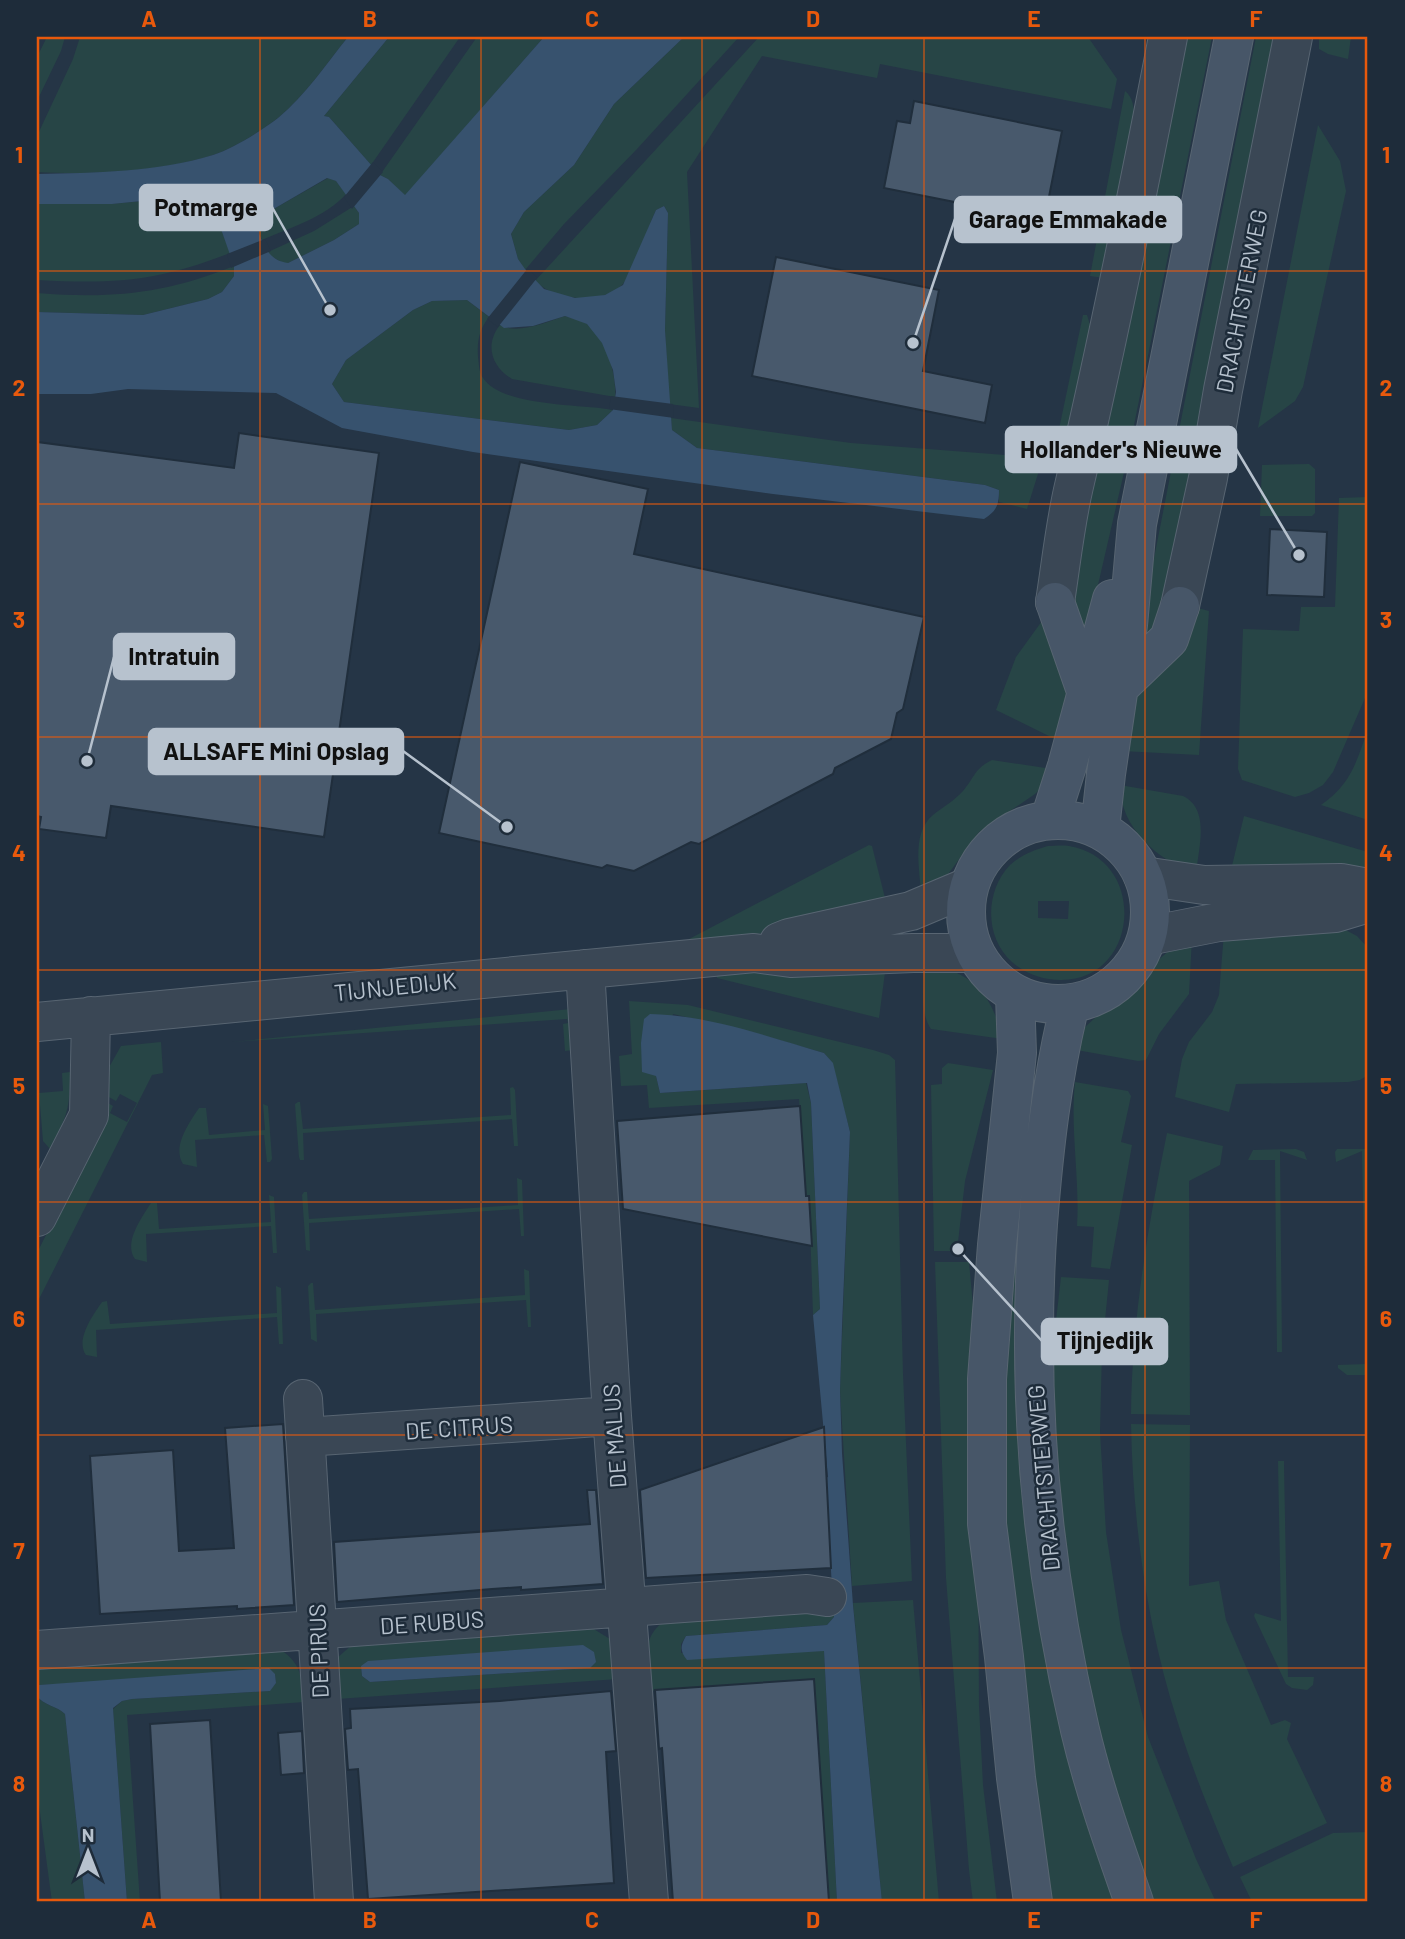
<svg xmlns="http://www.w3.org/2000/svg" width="1405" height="1939" font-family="Barlow,sans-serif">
<rect width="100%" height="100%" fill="#253546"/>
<!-- green -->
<path fill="#274546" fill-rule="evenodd" d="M47 37H65L61 51 37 101V57Z
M80 37H348C326 64 305 96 278 118 261 131 233 149 213 155 160 172 92 175 37 172V136L73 59Z
M389 37H460L371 165 329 117 324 116Z
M477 37H544L405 196 388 179 380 175Z
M684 37H739L637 149 564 224 525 270 518 259 511 234 524 212 574 165 614 104Z
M759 37H1088L1117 79 1111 109 880 64 877 78 762 56 687 172 699 408 669 404 665 330 668 213 664 206 656 210C650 223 630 278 622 285 601 306 554 300 535 281Z
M1184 37H1212L1128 455 1086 637 1070 603Z
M1256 37H1279L1162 621 1149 637 1139 635Z
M1319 37H1351L1348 59 1328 54 1319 49Z
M1125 91C1136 100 1134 115 1134 128L1104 278 1090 276Z
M1318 125 1340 161 1346 191 1303 387 1295 401 1258 428Z
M328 178 336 181 346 194C326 217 289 228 262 240L259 233 265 214Z
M142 201 208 205 215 212 230 253C156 282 115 284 37 280V204H112Z
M354 206 359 213V224L334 240 288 263H283L269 255 268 252 314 231Z
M234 266V276L222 292 208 299 143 315 37 312V293C111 299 165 294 234 266Z
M467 300 489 317C479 330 477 341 478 357 479 364 479 373 483 378 502 407 581 404 613 410L597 425 569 430 344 402 332 384 346 360 413 310 432 301Z
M1083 315H1087L1091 328 1068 435 1060 441 1059 429Z
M565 316C571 318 581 320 587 324 606 337 617 375 615 397L512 379C492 367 484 345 500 325 517 335 547 322 565 316Z
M671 418 851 443 1005 455 1042 461 1027 509 999 502V490L985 485 697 448 672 430Z
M1309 464 1315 469V513L1312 516H1260L1262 465Z
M1368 497V691L1333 772 1323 785 1309 793 1295 797 1242 780 1238 769 1243 629 1299 631 1301 607H1335L1339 498Z
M1194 607 1209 611 1199 755 1122 751 1129 707Z
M1042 621 1069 698 1059 741 996 710 1016 657Z
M1368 730V820L1321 805C1352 783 1355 764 1368 730Z
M992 760 1052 769 1044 785 1035 794 979 832 946 877 921 894C920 870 911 833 933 815 943 807 954 801 963 791 975 777 974 769 992 760Z
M1120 785 1183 796C1210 809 1199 847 1196 873 1158 861 1120 828 1120 785Z
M1244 816 1368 852V867L1336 871 1230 874Z
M869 845 872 846 885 898 765 933 689 942V939Z
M1048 846C1054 846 1062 845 1069 846 1148 859 1140 980 1061 980 1043 980 1026 974 1012 962 984 937 985 891 1010 865 1021 855 1034 850 1048 846ZM1038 901H1069L1068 919 1038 918Z
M1336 925 1357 936 1368 948V1075L1360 1080 1348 1082 1236 1084 1229 1112 1175 1097 1182 1059 1189 1042 1212 1012 1219 995 1224 932Z
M1192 938 1189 994 1159 1034 1146 1060 1138 1061 1071 1049 1084 1028 1096 1017 1128 994 1143 980 1155 963 1172 948Z
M924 962C973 974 990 990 1003 1039L931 1029C919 1012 924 983 924 962Z
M886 965 879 1018 717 978V973Z
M629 1001 688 1005 873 1050 889 1055 895 1060 903 1374 912 1581 852 1586 840 1391 850 1132 832 1063 824 1053 751 1032 673 1014 656 1076 660 1093 806 1083 811 1103 820 1309 813 1315 809 1196H806L799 1099 649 1108 647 1085 621 1086 619 1056 632 1054Z
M571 1009 574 1050 565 1051 563 1024 568 1023 567 1019 232 1042Z
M161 1042 163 1073 152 1075 37 1303V1253L94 1139 103 1100 113 1106 110 1113 127 1122 137 1103 120 1094 116 1101 103 1094 108 1069 121 1046Z
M948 1063 993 1070 965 1181 957 1251H934L931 1085 942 1084V1068Z
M70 1072C70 1110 67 1116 50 1149L43 1141 39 1093 63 1091 62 1073Z
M1026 1082 1039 1083 1023 1356 1122 1902H1052C1036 1824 1034 1743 1024 1664 1018 1611 1003 1560 996 1507Z
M1075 1082 1128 1091 1131 1096 1121 1142 1132 1145 1110 1269 1091 1267 1094 1227 1077 1226C1080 1178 1070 1130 1075 1082Z
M513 1087 515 1090 518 1146H514L512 1119 303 1133 304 1160H300L299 1157 295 1104 298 1102H300L303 1129 511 1115 510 1088Z
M263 1104 268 1106 272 1159 270 1162H267L264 1135 195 1140 197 1167 183 1164C172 1147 189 1123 199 1108H206L209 1135 265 1130Z
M1167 1133 1223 1146 1220 1165 1189 1181 1190 1415 1131 1414C1132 1318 1148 1226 1167 1133Z
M1296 1149 1304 1152 1307 1160 1280 1151 1282 1352H1277L1275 1160H1248L1253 1150Z
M1337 1149H1368V1375H1347L1338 1368V1365L1365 1364 1366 1352 1362 1151 1336 1162 1335 1152Z
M517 1178 522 1180 524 1236H521L519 1209 309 1223 310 1251 306 1250 302 1195 304 1192H307L309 1219 518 1205Z
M269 1195 274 1197 277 1253H273L271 1226 146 1234 147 1262 135 1259C123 1243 142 1217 151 1203H157L159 1229 271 1222Z
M935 1262H969L977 1349 979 1706 983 1785 997 1902H973L969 1870 946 1578Z
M524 1269 529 1271 531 1327H528L526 1300 316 1314 317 1342 311 1339 308 1286 311 1283H313L315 1310 525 1295Z
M1061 1277 1109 1280 1102 1350 1100 1432 1106 1532 1121 1630 1148 1737 1196 1859 1216 1902H1143L1090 1728 1045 1416Z
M276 1286 281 1288 283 1344H279L277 1317 96 1330 97 1357 86 1355C75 1340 93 1315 102 1302L107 1301 110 1324 277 1313Z
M1131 1424 1190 1425 1189 1586 1219 1581 1226 1620 1271 1725 1285 1720 1291 1723 1287 1739 1327 1823 1233 1867C1213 1820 1193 1772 1178 1723 1147 1627 1133 1525 1131 1424Z
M1278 1461H1284V1465L1288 1677H1314L1313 1685 1307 1690 1292 1688 1286 1684 1254 1616 1255 1613 1281 1621Z
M913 1600 939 1902H882L853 1603Z
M834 1607V1617L827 1625 686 1636 681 1644V1653L824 1651 837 1902H829L814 1679 648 1691C647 1665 640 1639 663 1622Z
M592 1628 610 1639 618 1679 337 1699V1658L353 1644ZM361 1666 589 1668 370 1682 362 1676Z
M281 1650C302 1664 302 1680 304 1702L127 1715 140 1902H127L113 1709 122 1701 132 1699 269 1691 276 1683 275 1674 40 1685 37 1690V1664Z
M37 1696C43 1705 57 1706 65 1714L85 1902H52L37 1790Z
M1368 1832V1902H1252L1240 1877 1333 1833Z"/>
<!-- water -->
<path fill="#37526e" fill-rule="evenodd" d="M348 37H389L324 116 329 117 380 175 388 179 405 195 544 37H684L614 104 574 165 524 212 511 234 518 259 525 269 544 289 575 298 605 295 623 285 656 210 664 206 668 213 665 330 672 430 697 448 985 485 999 490C999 504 997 511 984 519L773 494 473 452 342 428 276 393 128 389 91 394H37V312L143 315 208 299 222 292 234 276V266L215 212 208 205 142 201 112 204H37V174C94 173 157 172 213 155 233 149 261 131 278 118 305 96 326 64 348 37ZM327 178 336 181 359 213V224L334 240 288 263C271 261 264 248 259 233L265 214ZM467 300 504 328 533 326 565 316 587 324 602 343 613 370 616 392 613 410 597 425 569 430 344 402 332 384 346 360 413 310 432 301Z
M650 1014C709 1015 768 1037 824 1053L833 1063 850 1132 842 1327 840 1391 842 1453 853 1605 882 1902H837L824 1651 687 1660C680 1651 680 1646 686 1636L827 1625 834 1617 825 1478 828 1477 813 1315 820 1309 811 1103 807 1083 660 1093 656 1076 642 1072 641 1043 644 1019Z
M583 1645 594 1652 596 1662 590 1668 370 1682 362 1676 361 1666 368 1661Z
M269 1668 275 1674 276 1683 270 1691 132 1699 122 1701 113 1708 127 1902H85L65 1714C57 1706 43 1705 37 1696L39 1685Z"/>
<!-- pier -->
<path fill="#253546" d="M373 162 383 172 352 209 344 197Z
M265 239 271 251 231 268 227 254Z
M528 268 537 278 498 327 487 319Z
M611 396 673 404 674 418 609 409Z"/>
<!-- building -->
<path fill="#48596c" stroke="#202e3c" stroke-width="2" d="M914 101 1062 131 1045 217 1001 208 1000 211 884 188 897 121 910 123Z
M776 257 939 290 923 371 992 385 985 423 752 376Z
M239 433 379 453 324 837 111 806 106 838 39 829 41 817 37 816V442L234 468Z
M520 462 648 489 634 554 924 617 903 709 897 713 891 739 835 768 833 774 699 844 691 842 634 871 607 865 602 868 439 833Z
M1270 529 1327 532 1324 597 1267 595Z
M800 1106 806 1196H809L812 1246 623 1209 617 1121Z
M283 1424 294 1605 237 1609V1606L100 1614 90 1456 173 1450 179 1551 234 1548 225 1428Z
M824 1427 831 1568 646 1578 640 1490Z
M587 1490H596L603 1584 521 1590V1587L492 1589 337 1602 334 1542 590 1524Z
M814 1679 829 1902H673L662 1748 659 1749 655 1690Z
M611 1691 616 1751 606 1752 614 1883 368 1899 358 1769 348 1770 345 1729 351 1728 350 1709 500 1701Z
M210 1720 221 1902H160L150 1724Z
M302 1731 304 1773 281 1775 278 1733Z"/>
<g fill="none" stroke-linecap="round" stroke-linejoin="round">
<defs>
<path id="minor" d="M1055 602C1061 564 1065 524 1074 486 1109 337 1139 187 1168 37
M1180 606 1208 478 1223 390 1293 37
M1143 876 1204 885 1341 883 1368 888
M1148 936 1219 922 1335 913 1368 903
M779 942 789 938 911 911 968 887
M585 969 612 1416 649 1902
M37 1022 754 953 791 958 913 953H974
M37 1217 89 1115 91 1016
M303 1399 334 1902
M305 1437 612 1416
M37 1650 807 1594 827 1597"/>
<path id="secondary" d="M1055 602 1086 691
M1119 687 1169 639 1180 606
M1050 819 1067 766 1112 599
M966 912a92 92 0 1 1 184 0a92 92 0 1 1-184 0Z
M1100 829 1106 774 1128 625 1137 524 1234 37
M1015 995 1017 1053 997 1245 987 1379V1524L1004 1657 1016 1778 1033 1902
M1070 1004C1052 1078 1044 1148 1038 1224 1026 1394 1041 1564 1080 1730 1094 1789 1114 1845 1134 1902"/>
</defs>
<!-- minor casing -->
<use href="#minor" stroke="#586572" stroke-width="40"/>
<!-- secondary casing -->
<use href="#secondary" stroke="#586572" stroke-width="40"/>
<!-- minor -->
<use href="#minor" stroke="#3a4755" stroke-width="38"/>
<!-- secondary -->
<use href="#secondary" stroke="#475668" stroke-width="38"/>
</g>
<!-- grid -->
<path fill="none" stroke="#e8590c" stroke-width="2" stroke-opacity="0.55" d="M260 37V1902M481 37V1902M702 37V1902M924 37V1902M1145 37V1902M37 271H1368M37 504H1368M37 737H1368M37 970H1368M37 1202H1368M37 1435H1368M37 1668H1368"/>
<g text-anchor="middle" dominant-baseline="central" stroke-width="5" stroke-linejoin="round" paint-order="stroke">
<!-- street labels -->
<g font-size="23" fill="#b7c2ce" stroke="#1e2c3a">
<text transform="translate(1241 301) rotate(-79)">DRACHTSTERWEG</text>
<text transform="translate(395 986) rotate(-6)">TIJNJEDIJK</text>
<text transform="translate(459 1427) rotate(-4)">DE CITRUS</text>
<text transform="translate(614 1436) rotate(-94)">DE MALUS</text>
<text transform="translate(1043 1478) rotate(-95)">DRACHTSTERWEG</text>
<text transform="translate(432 1622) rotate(-4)">DE RUBUS</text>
<text transform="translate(318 1651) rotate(-92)">DE PIRUS</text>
</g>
</g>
<!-- callouts -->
<path fill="none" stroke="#b7c2ce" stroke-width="2.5" d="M330 310L272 207M913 343L955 219M1299 555L1236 449M87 761L114 657M507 827L403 751M958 1249L1042 1341"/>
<g fill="#b7c2ce" stroke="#1e2c3a" stroke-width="2.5">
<circle cx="330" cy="310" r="7"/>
<circle cx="913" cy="343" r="7"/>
<circle cx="1299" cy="555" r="7"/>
<circle cx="87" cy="761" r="7"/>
<circle cx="507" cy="827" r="7"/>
<circle cx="958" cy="1249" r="7"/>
</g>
<g fill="#b7c2ce" stroke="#b7c2ce" stroke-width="2.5">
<rect x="140" y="185" width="132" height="45" rx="7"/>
<rect x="955" y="197" width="226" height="45" rx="7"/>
<rect x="1006" y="427" width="230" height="45" rx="7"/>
<rect x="114" y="634" width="120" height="45" rx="7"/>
<rect x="149" y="729" width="254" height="45" rx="7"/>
<rect x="1042" y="1319" width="125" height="45" rx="7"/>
</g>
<g font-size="24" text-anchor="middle" font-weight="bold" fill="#111">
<text x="206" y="216">Potmarge</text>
<text x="1068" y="228">Garage Emmakade</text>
<text x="1121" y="458">Hollander's Nieuwe</text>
<text x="174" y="665">Intratuin</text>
<text x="276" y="760">ALLSAFE Mini Opslag</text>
<text x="1105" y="1349">Tijnjedijk</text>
</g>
<!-- border -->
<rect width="1405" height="1939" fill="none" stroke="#1e2c3a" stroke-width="77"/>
<!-- north arrow -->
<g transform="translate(88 1852)" stroke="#1e2c3a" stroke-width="5" paint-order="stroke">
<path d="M0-5L12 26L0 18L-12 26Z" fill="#b7c2ce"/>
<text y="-10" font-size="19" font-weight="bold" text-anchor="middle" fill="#b7c2ce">N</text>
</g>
<rect x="38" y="38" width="1328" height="1862" fill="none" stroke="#e8590c" stroke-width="2.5"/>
<g font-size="23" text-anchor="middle" font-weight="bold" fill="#e8590c">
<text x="149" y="27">A</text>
<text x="370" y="27">B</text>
<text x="592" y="27">C</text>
<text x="813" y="27">D</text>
<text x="1034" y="27">E</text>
<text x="1256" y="27">F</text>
<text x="19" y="163">1</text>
<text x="1386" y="163">1</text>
<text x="19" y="396">2</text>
<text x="1386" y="396">2</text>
<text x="19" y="628">3</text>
<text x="1386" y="628">3</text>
<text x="19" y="861">4</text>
<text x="1386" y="861">4</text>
<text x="19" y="1094">5</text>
<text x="1386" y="1094">5</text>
<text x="19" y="1327">6</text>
<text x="1386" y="1327">6</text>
<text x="19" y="1559">7</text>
<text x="1386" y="1559">7</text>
<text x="19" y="1792">8</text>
<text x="1386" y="1792">8</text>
<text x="149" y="1928">A</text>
<text x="370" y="1928">B</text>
<text x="592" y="1928">C</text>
<text x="813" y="1928">D</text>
<text x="1034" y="1928">E</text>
<text x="1256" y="1928">F</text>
</g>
</svg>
